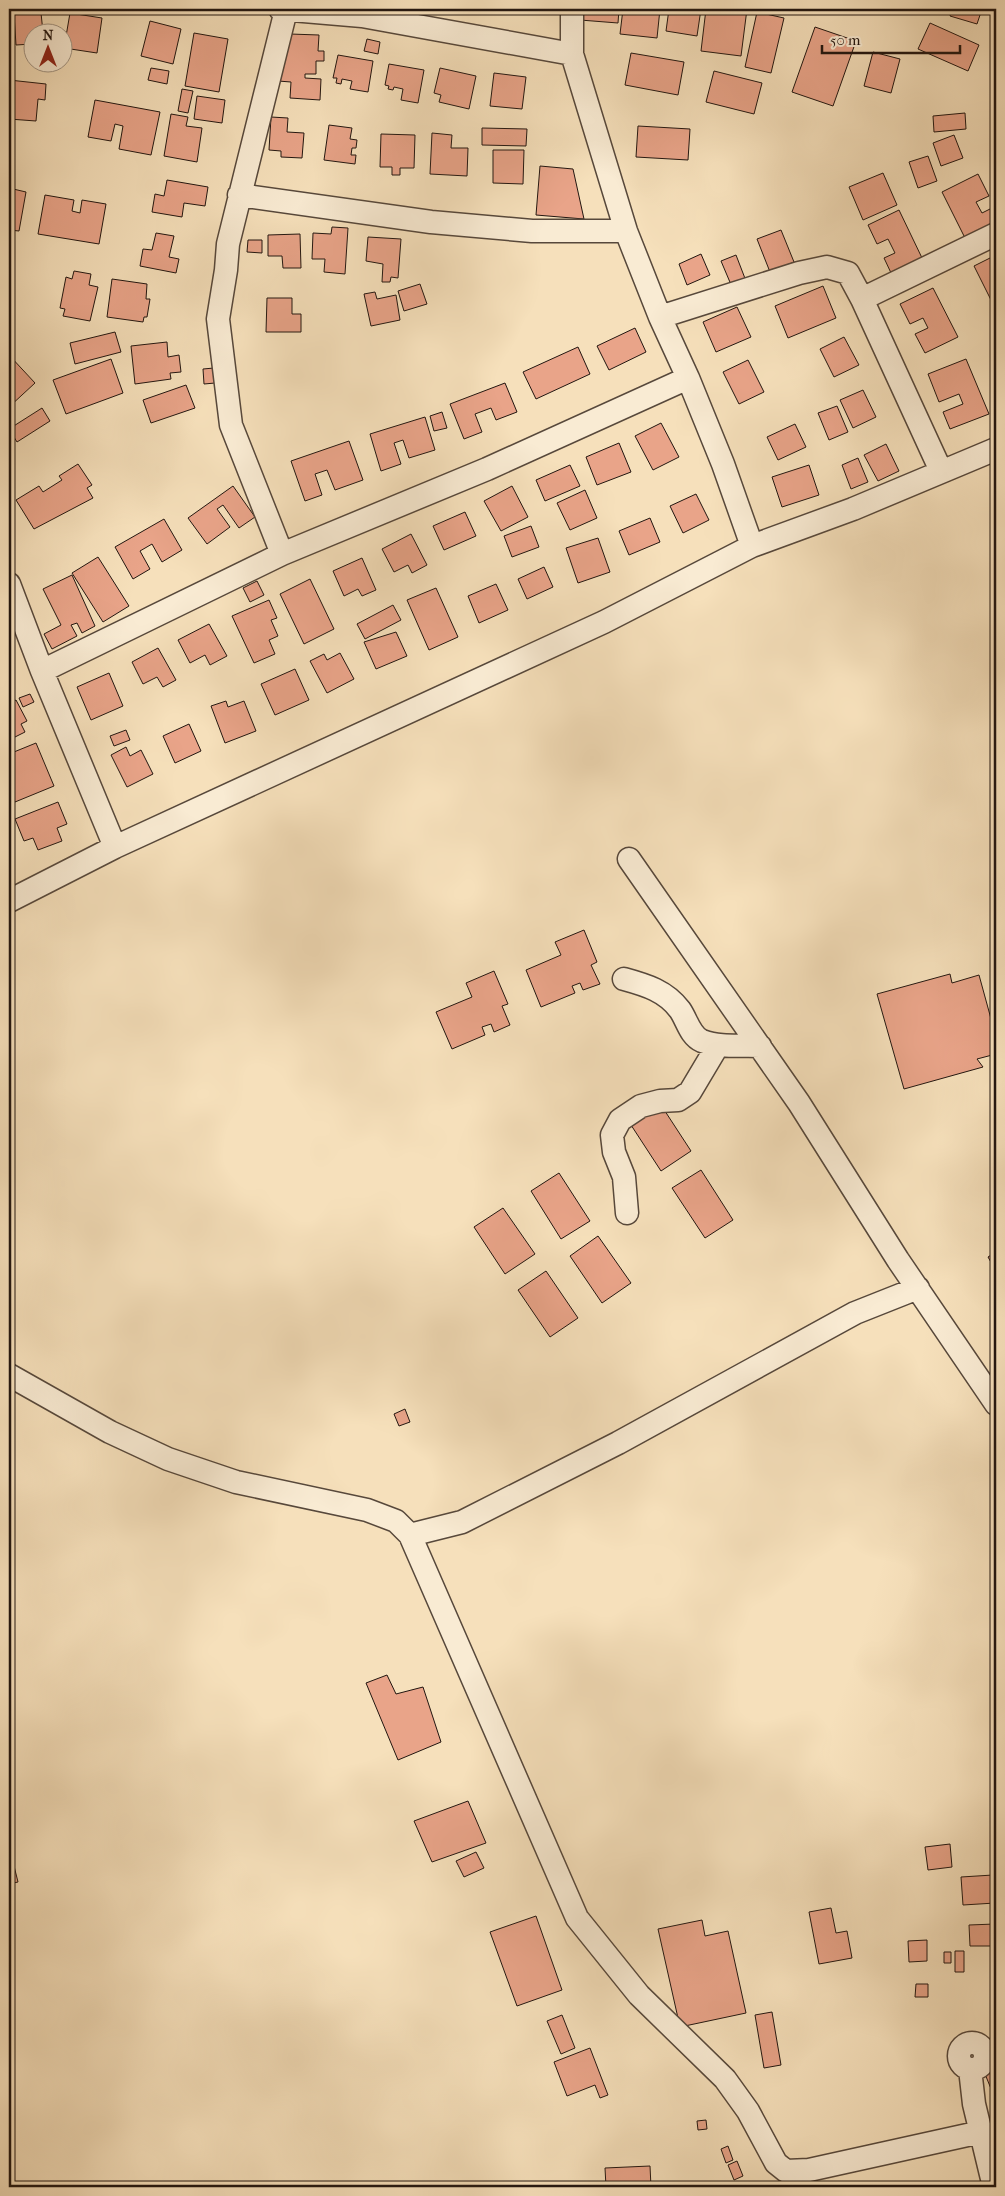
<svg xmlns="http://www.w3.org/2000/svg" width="1005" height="2196" font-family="'IM FELL French Canon',serif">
<rect width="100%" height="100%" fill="#f6e0bb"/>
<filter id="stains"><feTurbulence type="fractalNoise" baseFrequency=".004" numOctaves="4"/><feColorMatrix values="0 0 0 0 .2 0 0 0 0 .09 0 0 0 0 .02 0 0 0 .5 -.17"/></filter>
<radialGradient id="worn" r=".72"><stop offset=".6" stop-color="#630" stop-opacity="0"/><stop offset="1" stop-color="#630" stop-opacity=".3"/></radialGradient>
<!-- building -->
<path fill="#e9a489" stroke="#221610" d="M482 9H513L514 13 482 14Z
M581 9H619L618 23 580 20Z
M623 9H660L657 38 620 34Z
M669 9H701L697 36 666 31Z
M706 9H747L741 56 701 51Z
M952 9H982L977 24 950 16Z
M757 12 784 18 771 73 745 67Z
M41 13 43 32H32V44L16 45 14 14Z
M70 13 102 18 97 53 64 48Z
M150 21 181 29 173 64 141 56Z
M930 23 979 45 968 71 918 49Z
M815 27 856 41 833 106 792 92Z
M194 33 228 39 219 92 185 86Z
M290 34 319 35 318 51H324V61H316V74H305V78L321 79 320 100 290 98 291 82 278 81 279 46H289Z
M367 39 380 42 378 54 364 51Z
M873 52 900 59 891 93 864 86Z
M631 53 684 62 678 95 625 85Z
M338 55 373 61 368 92 350 89 352 81 342 79 341 84 336 83 337 78H333Z
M389 64 424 70 418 103 401 100 403 89 394 87 393 90 388 89 389 86 385 85Z
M151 68 169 71 167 84 148 80Z
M440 68 476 76 469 109 439 102 441 95 434 93Z
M714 71 762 83 754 114 706 102Z
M494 73 526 77 522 109 490 106Z
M9 80 46 84 45 100 38 99 36 121 9 119Z
M182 89 193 91 188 113 178 111Z
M197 96 225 100 222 123 194 119Z
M95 100 160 112 151 155 119 149 123 126 115 124 111 141 88 137Z
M965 113 966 129 934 132 933 116Z
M171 114 188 117 186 126 202 128 197 162 164 156Z
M271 117 288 118 287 132 304 133 302 158 281 157V151L269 150Z
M329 125 352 128 350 139 357 140 356 148H352L351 155H356L355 164 324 160Z
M638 126 690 129 688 160 636 157Z
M482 128 527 129 526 146 482 145Z
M432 133 452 135 451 148H468L467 176 430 174Z
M381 134 415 135 414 168H400V175H392V167H380Z
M954 135 963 158 941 166 933 143Z
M493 150H524L523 184 493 183Z
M928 156 937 181 918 188 909 162Z
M540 166 573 169 584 219 536 215Z
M883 173 897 205 863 220 849 187Z
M978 174 989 196 976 202 982 213 994 207 996 212V227L967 242 942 192Z
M167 180 208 187 205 206 184 203 182 217 152 212 155 194 164 196Z
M9 188 26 192 19 231 9 230Z
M45 195 74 200 72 211 80 213 82 200 106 204 99 244 38 234Z
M899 210 923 260 892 275 884 258 895 253 888 239 877 244 868 225Z
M332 227 348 228 345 274 324 272 325 259H312L313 233 331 234Z
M781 230 794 262 770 272 757 239Z
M156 233 174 236 169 257 179 259 176 273 140 266 143 249 152 250Z
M300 234 301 268H283L282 256H268V235Z
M368 237 401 239 398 278 391 277 390 282H382L383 264 366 261Z
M248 240H262V253L247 252Z
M701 254 710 275 687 285 679 264Z
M736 255 746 281 732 287 721 261Z
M996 255V310L974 266Z
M74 271 91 274 89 285 98 287 90 321 63 316 65 309 60 308 66 277 72 279Z
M112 279 147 284 146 299H150L147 317H144L143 322 107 317Z
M420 284 427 304 404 311 398 291Z
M823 286 836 318 788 338 775 306Z
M933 288 958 337 925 353 915 334 928 328 923 318 910 324 900 304Z
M375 292 377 299 396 295 400 320 371 326 364 294Z
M267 298H292V314H301V332H266Z
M737 307 751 337 716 352 703 322Z
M635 328 646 352 609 370 597 346Z
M115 332 121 352 75 364 70 343Z
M844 337 859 365 834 377 820 349Z
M167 342 168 357 179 355 181 372 170 373 171 379 135 384 131 346Z
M578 347 590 374 536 399 523 372Z
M9 355 35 383 9 407Z
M111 359 123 393 66 414 53 380Z
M966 359 989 414 950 429 943 412 963 404 959 394 939 402 928 374Z
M748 360 764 392 739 404 723 372Z
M214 368 215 383 204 384 203 369Z
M505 383 517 412 496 420 491 408 475 414 482 432 464 439 450 404Z
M186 385 195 408 151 423 143 400Z
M863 390 876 417 853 428 840 400Z
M837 406 848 432 829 440 818 413Z
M42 408 50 421 17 442 9 429Z
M442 412 447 428 434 431 430 416Z
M425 417 435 450 409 458 403 440 394 443 401 464 381 471 370 434Z
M661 423 679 457 653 470 635 436Z
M795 424 806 447 778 460 767 437Z
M349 441 363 480 335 490 327 470 315 474 322 495 305 501 291 461Z
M619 443 631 472 597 485 586 457Z
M886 444 899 471 878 481 864 455Z
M858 458 868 482 851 489 842 465Z
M78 464 92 485 87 488 93 498 34 529 16 500 39 486 43 492 62 480 59 476Z
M570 465 580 486 545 501 536 480Z
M809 465 819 495 782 507 772 477Z
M233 486 255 517 239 528 223 505 217 509 230 527 207 544 188 518Z
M512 486 528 517 501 531 484 501Z
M585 490 597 518 570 530 557 503Z
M696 494 709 520 683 533 670 506Z
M465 512 476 536 444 550 433 526Z
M650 518 660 542 629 555 619 531Z
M164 519 182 550 162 562 152 544 140 551 150 569 133 579 115 547Z
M531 526 539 547 512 557 504 536Z
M411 534 427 565 412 573 408 565 394 572 382 549Z
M598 538 610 572 578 583 566 548Z
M98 557 129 606 103 622 72 573Z
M362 558 376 590 362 596 358 589 344 596 333 571Z
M544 567 553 587 527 599 518 579Z
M72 575 95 626 82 633 77 623 71 625 77 636 52 649 44 634 61 625 43 589Z
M310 579 334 629 304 644 280 594Z
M257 581 264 595 250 602 243 588Z
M496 584 508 610 479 623 468 596Z
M436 588 458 637 429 650 407 600Z
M269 600 277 618 271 620 278 636 269 640 275 654 254 663 232 616Z
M393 605 401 620 365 639 357 624Z
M209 624 227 656 210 665 205 655 190 663 178 640Z
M396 632 407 656 376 669 364 642Z
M158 648 176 680 163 687 157 677 143 684 132 662Z
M340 653 354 679 327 693 310 661 324 654 327 660Z
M295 669 309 700 275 715 261 684Z
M109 673 123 706 91 720 77 687Z
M30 694 34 702 23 707 19 698Z
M16 700 27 721 21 724 25 732 9 740V704Z
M226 701 228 707 244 701 256 731 225 743 211 706Z
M189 724 201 751 175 763 163 736Z
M126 730 130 740 114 746 110 736Z
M36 743 54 786 15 802 9 788V754Z
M126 747 130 756 141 750 153 774 127 787 111 755Z
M58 802 67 824 57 828 62 841 38 850 33 838 24 841 15 819Z
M584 930 597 962 591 965 600 984 583 990 580 983 572 986 575 993 541 1007 526 970 561 955 555 942Z
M494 971 508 1004 502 1006 510 1025 494 1032 491 1024 482 1027 485 1035 452 1049 436 1012 472 997 466 983Z
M950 974 952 983 979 975 996 1037V1054L977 1059 983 1067 904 1089 877 994Z
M661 1105 691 1151 661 1171 631 1125Z
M701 1170 733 1220 705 1238 672 1188Z
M559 1173 590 1221 561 1239 531 1191Z
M503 1208 535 1254 505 1274 474 1227Z
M598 1236 631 1283 602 1303 570 1256Z
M996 1252V1271L988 1257Z
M546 1271 578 1318 550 1337 518 1290Z
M405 1409 410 1422 399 1426 394 1414Z
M387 1675 396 1694 423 1687 441 1742 398 1760 366 1683Z
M468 1801 486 1843 432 1862 414 1821Z
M950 1844 952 1867 928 1870 925 1847Z
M9 1846 18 1882 9 1884Z
M476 1852 484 1868 464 1877 456 1861Z
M993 1875 994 1891H996L995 1903 963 1905 961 1877Z
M831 1908 836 1933 847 1931 852 1958 819 1964 809 1912Z
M536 1916 562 1990 517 2006 490 1932Z
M702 1920 705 1936 728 1931 746 2013 680 2027 658 1929Z
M995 1924V1946H970L969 1925Z
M927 1940V1961L909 1962 908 1941Z
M955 1951H964V1972H955Z
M944 1952H951V1963H944Z
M916 1984H928V1997H915Z
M772 2012 781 2065 764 2068 755 2015Z
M562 2015 575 2048 561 2054 547 2021Z
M590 2048 608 2095 600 2098 595 2085 567 2096 554 2062Z
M996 2069V2101L985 2074Z
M706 2120 707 2129 698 2130 697 2121Z
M728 2146 733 2160 726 2163 721 2149Z
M737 2161 743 2176 734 2180 728 2165Z
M650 2166 651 2187H606L605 2168Z"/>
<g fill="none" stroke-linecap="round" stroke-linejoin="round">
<defs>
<path id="minor" d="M280 9 362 16 572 54
M572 9V54L626 231 660 317 688 378 723 464 752 546
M239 195 431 222 532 231H626
M862 299 941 471
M660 317 799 273 827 267 848 273 862 299 996 234
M282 554 231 425 218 319 226 270 228 244 286 10
M9 584 42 671
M115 847 42 671 282 554 487 469 688 378
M629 859 799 1103 898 1260 996 1404
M9 901 115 847 604 622 752 546 853 509 996 449
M624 979C646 985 666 991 680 1010 687 1020 690 1036 702 1041 720 1048 741 1045 760 1046
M627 1213 624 1177 614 1152 612 1135 620 1120 641 1106 660 1101 678 1100 690 1092 718 1045
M9 1375 110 1432 168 1459 236 1482 367 1510 396 1521 410 1535 577 1918 639 1995 725 2079 748 2111 776 2163 786 2171 809 2170 981 2132
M410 1535 462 1522 618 1443 855 1313 918 1288
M959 2056a13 13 0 1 1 26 0a13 13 0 1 1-26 0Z
M970 2069 974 2104 994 2187"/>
</defs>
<!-- minor casing -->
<use href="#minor" stroke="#57483b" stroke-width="25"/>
<!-- minor -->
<use href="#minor" stroke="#f9ebd3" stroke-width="22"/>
</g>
<!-- margin -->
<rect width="1005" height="2196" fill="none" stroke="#f6e0bb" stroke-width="30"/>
<rect x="10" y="10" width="985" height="2176" fill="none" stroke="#221610" stroke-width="2.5"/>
<rect x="15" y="15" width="975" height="2166" fill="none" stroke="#221610"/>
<!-- north arrow -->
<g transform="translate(48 48)"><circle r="24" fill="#f9ebd3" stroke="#a39685"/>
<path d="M0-4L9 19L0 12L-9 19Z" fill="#8f2418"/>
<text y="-8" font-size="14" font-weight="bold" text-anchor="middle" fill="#221610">N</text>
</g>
<!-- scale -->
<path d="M822 45v8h138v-8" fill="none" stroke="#221610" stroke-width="2.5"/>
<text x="830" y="45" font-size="15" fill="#221610" stroke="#f9ebd3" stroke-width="4" paint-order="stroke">50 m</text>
<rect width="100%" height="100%" filter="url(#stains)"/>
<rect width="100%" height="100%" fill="url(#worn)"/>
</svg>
